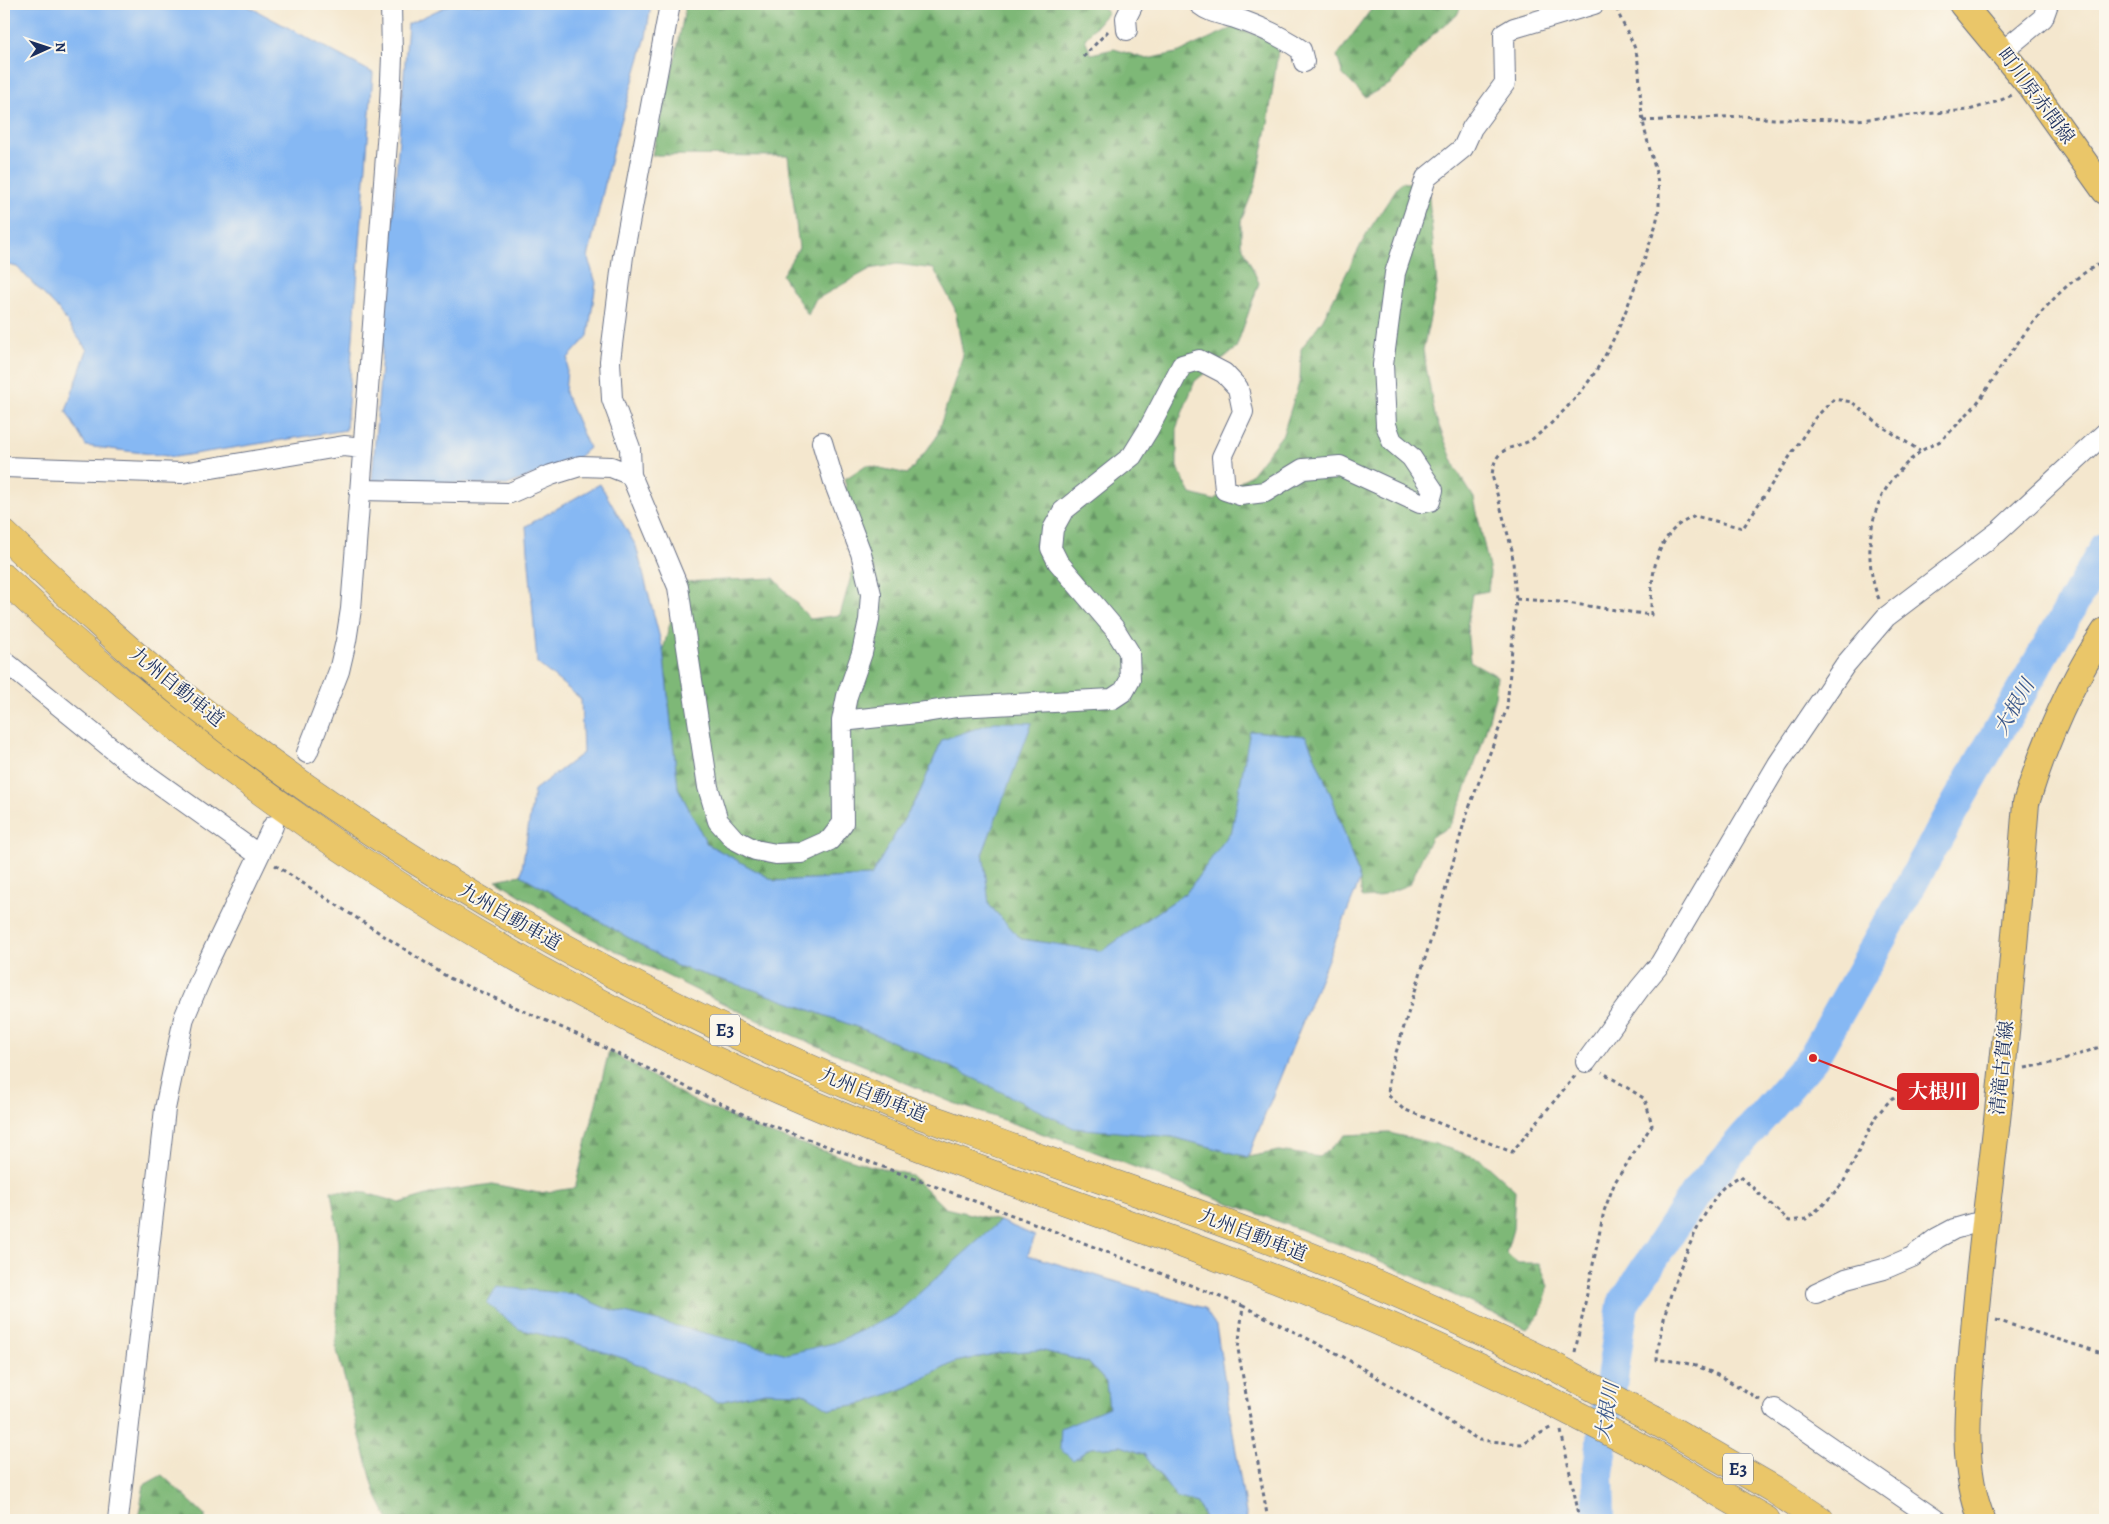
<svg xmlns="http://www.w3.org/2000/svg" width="2109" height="1524" font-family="Alegreya,'Noto Serif JP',serif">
<defs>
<pattern id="forest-firs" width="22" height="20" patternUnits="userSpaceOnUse" patternTransform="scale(1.25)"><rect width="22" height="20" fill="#7eb877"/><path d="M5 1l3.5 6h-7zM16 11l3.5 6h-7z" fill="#669665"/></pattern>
</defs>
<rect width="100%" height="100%" fill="#fbf7ec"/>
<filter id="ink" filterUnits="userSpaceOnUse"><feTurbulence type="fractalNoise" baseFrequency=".02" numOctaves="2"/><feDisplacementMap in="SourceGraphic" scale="10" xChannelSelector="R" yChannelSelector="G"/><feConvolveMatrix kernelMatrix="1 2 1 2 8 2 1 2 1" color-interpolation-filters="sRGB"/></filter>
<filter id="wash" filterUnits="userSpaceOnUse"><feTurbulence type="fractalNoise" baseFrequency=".0096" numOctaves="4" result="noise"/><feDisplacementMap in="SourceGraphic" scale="20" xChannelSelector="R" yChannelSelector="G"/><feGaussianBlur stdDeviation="1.12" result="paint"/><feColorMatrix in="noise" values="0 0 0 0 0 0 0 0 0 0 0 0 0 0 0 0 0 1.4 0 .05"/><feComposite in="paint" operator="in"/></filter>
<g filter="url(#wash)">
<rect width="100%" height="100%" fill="#f4e7ce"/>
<!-- forest -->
<path fill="url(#forest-firs)" stroke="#4c746a" d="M686 4H1097L1108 12 1085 39 1091 54 1114 49 1147 59 1177 53 1234 27 1279 43 1268 124 1255 186 1241 221V243L1259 283 1236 348 1195 381 1177 426V467L1191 494 1213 500 1251 475 1283 434 1300 380 1301 349 1323 319 1367 233 1401 182 1428 187 1437 285 1423 350 1435 416 1456 469 1474 498 1490 573 1488 591 1472 594 1467 627 1470 661 1497 676 1495 697 1481 747 1461 802 1449 827 1431 837 1410 884 1377 897 1362 898 1360 880 1333 800 1306 736 1251 731 1232 830 1187 892 1102 951 1021 939 989 905 983 852 1031 723 942 740 920 792 871 876 775 881 707 844 678 788 663 650 681 582 774 578 810 619 840 615 854 566 845 479 866 465 908 474 936 438 963 355 955 309 934 269 897 264 870 269 815 300 808 315 782 275 799 248 788 156 652 155 676 54Z
M1375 4H1462L1457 15 1430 37 1390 84 1365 97 1343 75 1337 56Z
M521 875 677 966 755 990 865 1030 951 1067 1126 1132 1173 1137 1248 1157 1279 1151 1320 1157 1345 1135 1389 1133 1435 1144 1480 1159 1515 1190 1513 1229 1506 1253 1518 1263H1539L1549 1286 1540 1314 1527 1329 1367 1255 1087 1149 951 1102 761 1022 578 932 496 880Z
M609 1051 692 1100 767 1133 868 1165 911 1175 945 1208 1000 1221 895 1315 834 1343 787 1355 605 1308 573 1294 519 1329 573 1342 626 1359 678 1382 718 1402 765 1392 803 1393 830 1409 865 1403 907 1387 955 1362 999 1353 1040 1350 1088 1362 1106 1382 1109 1407 1073 1460 1090 1448 1121 1446 1144 1454 1176 1497 1197 1503 1205 1520H389L375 1492 336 1347 339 1243 331 1191 366 1193 400 1203 437 1192 492 1184 539 1193 575 1188Z
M162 1475 205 1515V1520H138L144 1485Z"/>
<!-- water -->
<path fill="#86b8f3" stroke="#5074a8" d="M4 4H244L373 73 346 430 175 457 86 446 66 411 87 350 57 308 17 267 4 264Z
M451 4H651L646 37 613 149 588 258 596 283 588 336 568 358 565 393 589 448 579 457 507 485 372 480 408 24Z
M600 484 636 546 663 650 678 788 707 844 775 881 871 876 920 792 942 740 995 722 1032 723 983 852 989 905 1021 939 1102 951 1187 892 1232 830 1250 731 1306 736 1333 800 1360 880 1248 1157 1173 1137 1074 1128 951 1067 865 1030 755 990 677 966 521 875 534 790 583 753 581 699 537 663 526 526Z
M1000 1221 1035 1236 1028 1255 1204 1308 1216 1326 1247 1520H1205L1197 1503 1176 1497 1144 1454 1121 1446 1090 1448 1073 1460 1060 1449 1061 1428 1109 1407 1106 1382 1088 1362 1040 1350 999 1353 955 1362 907 1387 865 1403 830 1409 803 1393 765 1392 718 1402 678 1382 626 1359 573 1342 519 1329 487 1304 497 1287 573 1294 605 1308 787 1354 834 1343 895 1315Z"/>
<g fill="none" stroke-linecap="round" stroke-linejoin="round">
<!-- river -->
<path stroke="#86b8f3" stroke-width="32" d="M1599 1520 1598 1473 1623 1304 1695 1194 1813 1058 1974 773 2105 548"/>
</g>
</g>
<g filter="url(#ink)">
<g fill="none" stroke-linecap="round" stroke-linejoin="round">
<defs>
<path id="minor" d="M670 4 623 256 610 361 612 399 630 448 631 475 678 587 708 787 718 821 734 839 755 850 776 854 801 853 830 840 843 823 842 721 847 696 862 653 869 620 871 594 861 553 834 482 822 442
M1199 4C1210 13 1222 14 1235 18 1259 26 1281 36 1301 50L1304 62
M1127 30 1126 18 1133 4
M2003 51 2043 18 2048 4
M4 467 182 473 344 446 363 448
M360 490 510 493 551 475 580 466 611 467 631 475
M4 661 126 760 259 855
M842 721 926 712 957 707 1112 699 1124 691 1130 680 1129 652 1114 628 1058 562 1051 548 1053 529 1063 511 1132 456 1148 430 1182 365 1199 360 1224 373 1238 388 1243 412 1222 457 1225 490 1240 495 1265 492 1303 469 1340 466 1420 503 1430 501 1433 490 1411 457 1392 441 1386 425 1383 365 1395 273 1426 178 1463 148 1472 128 1505 83 1504 34 1514 28 1594 4
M307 753 339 671 346 641 351 609 390 104 392 56 391 4
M1586 1062 1640 988 1660 964 1778 764 1845 665 1886 617 1999 531 2105 433
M1816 1293 1846 1279 1884 1269 1912 1257 1937 1238 1954 1229 1971 1224 1986 1222
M1775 1409 1936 1520
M118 1520 165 1109 184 1018 207 964 273 826"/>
<path id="major" d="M1962 4 2030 86 2105 191
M1982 1520C1960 1465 1968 1402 1973 1344 1978 1275 1987 1207 1995 1138 2008 1026 2017 915 2026 803 2045 742 2069 684 2105 631"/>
<path id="highway" d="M4 534C66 593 128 652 195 705 404 870 638 998 883 1100 910 1112 938 1121 965 1131 1057 1165 1149 1195 1240 1229 1342 1267 1442 1312 1540 1359
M4 578C231 791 495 965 780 1090 928 1155 1082 1205 1233 1263 1337 1302 1440 1346 1540 1396
M1654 1420 1775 1490 1820 1520
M1653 1454 1766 1520"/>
</defs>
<!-- minor casing -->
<use href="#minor" stroke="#676f85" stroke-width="22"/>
<!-- major casing -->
<use href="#major" stroke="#676f85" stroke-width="28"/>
<!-- highway casing -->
<use href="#highway" stroke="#676f85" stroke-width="29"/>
<!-- path -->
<path stroke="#676f85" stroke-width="3" stroke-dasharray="4 4" stroke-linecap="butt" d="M1083 57 1109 30
M1643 121 1743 116 1774 119 1857 120 1969 110 1999 101 2012 95
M1516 599 1560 602 1651 615C1651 585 1652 551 1674 529 1679 523 1688 520 1695 516L1743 528 1815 418 1834 399 1852 402 1877 423 1920 451
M1879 599C1866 569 1867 528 1881 498 1889 481 1904 464 1920 452 1926 447 1934 445 1940 441 1951 432 1962 419 1972 409 1982 398 1990 384 1998 371 2028 328 2057 284 2105 261
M275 865 449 978 574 1033 749 1117 1036 1224 1243 1306
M2025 1068 2061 1061 2105 1045
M1575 1076 1512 1152 1403 1109 1388 1095 1390 1072 1436 923 1466 816 1507 708 1516 599 1512 550 1492 475C1493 468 1494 460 1500 454 1508 446 1521 446 1531 440 1545 430 1558 417 1570 404 1609 363 1627 310 1645 257 1651 238 1660 219 1659 198 1659 171 1647 147 1643 120 1639 99 1641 77 1637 56 1633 37 1619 22 1616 4
M1996 1320 2105 1354
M1575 1352 1604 1211 1615 1182 1652 1125 1645 1099 1602 1072
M1760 1400C1726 1379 1699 1360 1657 1360 1660 1312 1691 1228 1721 1190 1726 1184 1734 1180 1740 1176L1789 1221 1806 1219 1823 1205 1843 1183 1876 1116 1891 1099 1910 1089 1981 1074
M1561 1431 1580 1520
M1268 1520 1238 1349 1243 1306 1342 1356 1479 1440 1521 1444 1552 1427"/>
<!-- minor -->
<use href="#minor" stroke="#fff" stroke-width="20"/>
<!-- major -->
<use href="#major" stroke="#eac669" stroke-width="26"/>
<!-- highway -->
<use href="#highway" stroke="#eac669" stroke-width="28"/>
<defs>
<path id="highway-bridge" d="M1540 1359 1654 1420
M1540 1396 1653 1454"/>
</defs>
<!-- highway-bridge casing -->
<use href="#highway-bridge" stroke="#676f85" stroke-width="29" stroke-linecap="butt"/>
<!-- highway-bridge -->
<use href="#highway-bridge" stroke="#eac669" stroke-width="28"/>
</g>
</g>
<g text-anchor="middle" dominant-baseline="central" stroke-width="4" stroke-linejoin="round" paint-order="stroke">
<!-- shield labels -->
<g fill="#fbf7ec" stroke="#5e6b89" stroke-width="1">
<rect x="710" y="1014.5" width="30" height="31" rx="4"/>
<rect x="1723" y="1453.5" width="30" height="31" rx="4"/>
</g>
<g font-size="18" font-weight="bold" fill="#1b2f5e">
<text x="725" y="1030">E3</text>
<text x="1738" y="1469">E3</text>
</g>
<!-- street labels -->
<g font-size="19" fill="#1b2f5e" stroke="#fbf7ec">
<text transform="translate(2036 96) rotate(53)">町川原赤間線</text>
<text transform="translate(177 687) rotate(39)">九州自動車道</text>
<text transform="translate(510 917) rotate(30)">九州自動車道</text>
<text transform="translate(2002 1068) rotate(-84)">清滝古賀線</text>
<text transform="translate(873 1095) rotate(22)">九州自動車道</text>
<text transform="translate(1253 1235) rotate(21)">九州自動車道</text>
</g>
<!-- water labels -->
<g font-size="20" font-style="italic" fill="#3b588b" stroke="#fbf7ec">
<text transform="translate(2014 707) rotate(-60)">大根川</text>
<text transform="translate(1607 1412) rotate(-81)">大根川</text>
</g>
</g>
<!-- callouts -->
<path fill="none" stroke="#d62828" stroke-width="2" d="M1813 1058L1898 1091"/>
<circle fill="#d62828" stroke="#fbf7ec" stroke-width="2" cx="1813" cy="1058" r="5"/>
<rect fill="#d62828" stroke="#d62828" stroke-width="2" x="1898" y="1074" width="80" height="35" rx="5"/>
<g font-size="20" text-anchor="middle" font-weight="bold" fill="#fff">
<text x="1938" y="1098">大根川</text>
</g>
<!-- margin -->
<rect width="2109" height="1524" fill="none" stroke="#fbf7ec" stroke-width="20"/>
<!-- north arrow -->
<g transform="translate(48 48) rotate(87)" stroke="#fbf7ec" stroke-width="4" paint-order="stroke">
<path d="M0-4L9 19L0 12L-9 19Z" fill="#1b2f5e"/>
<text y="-8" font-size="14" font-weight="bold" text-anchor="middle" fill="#1b2f5e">N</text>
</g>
</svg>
